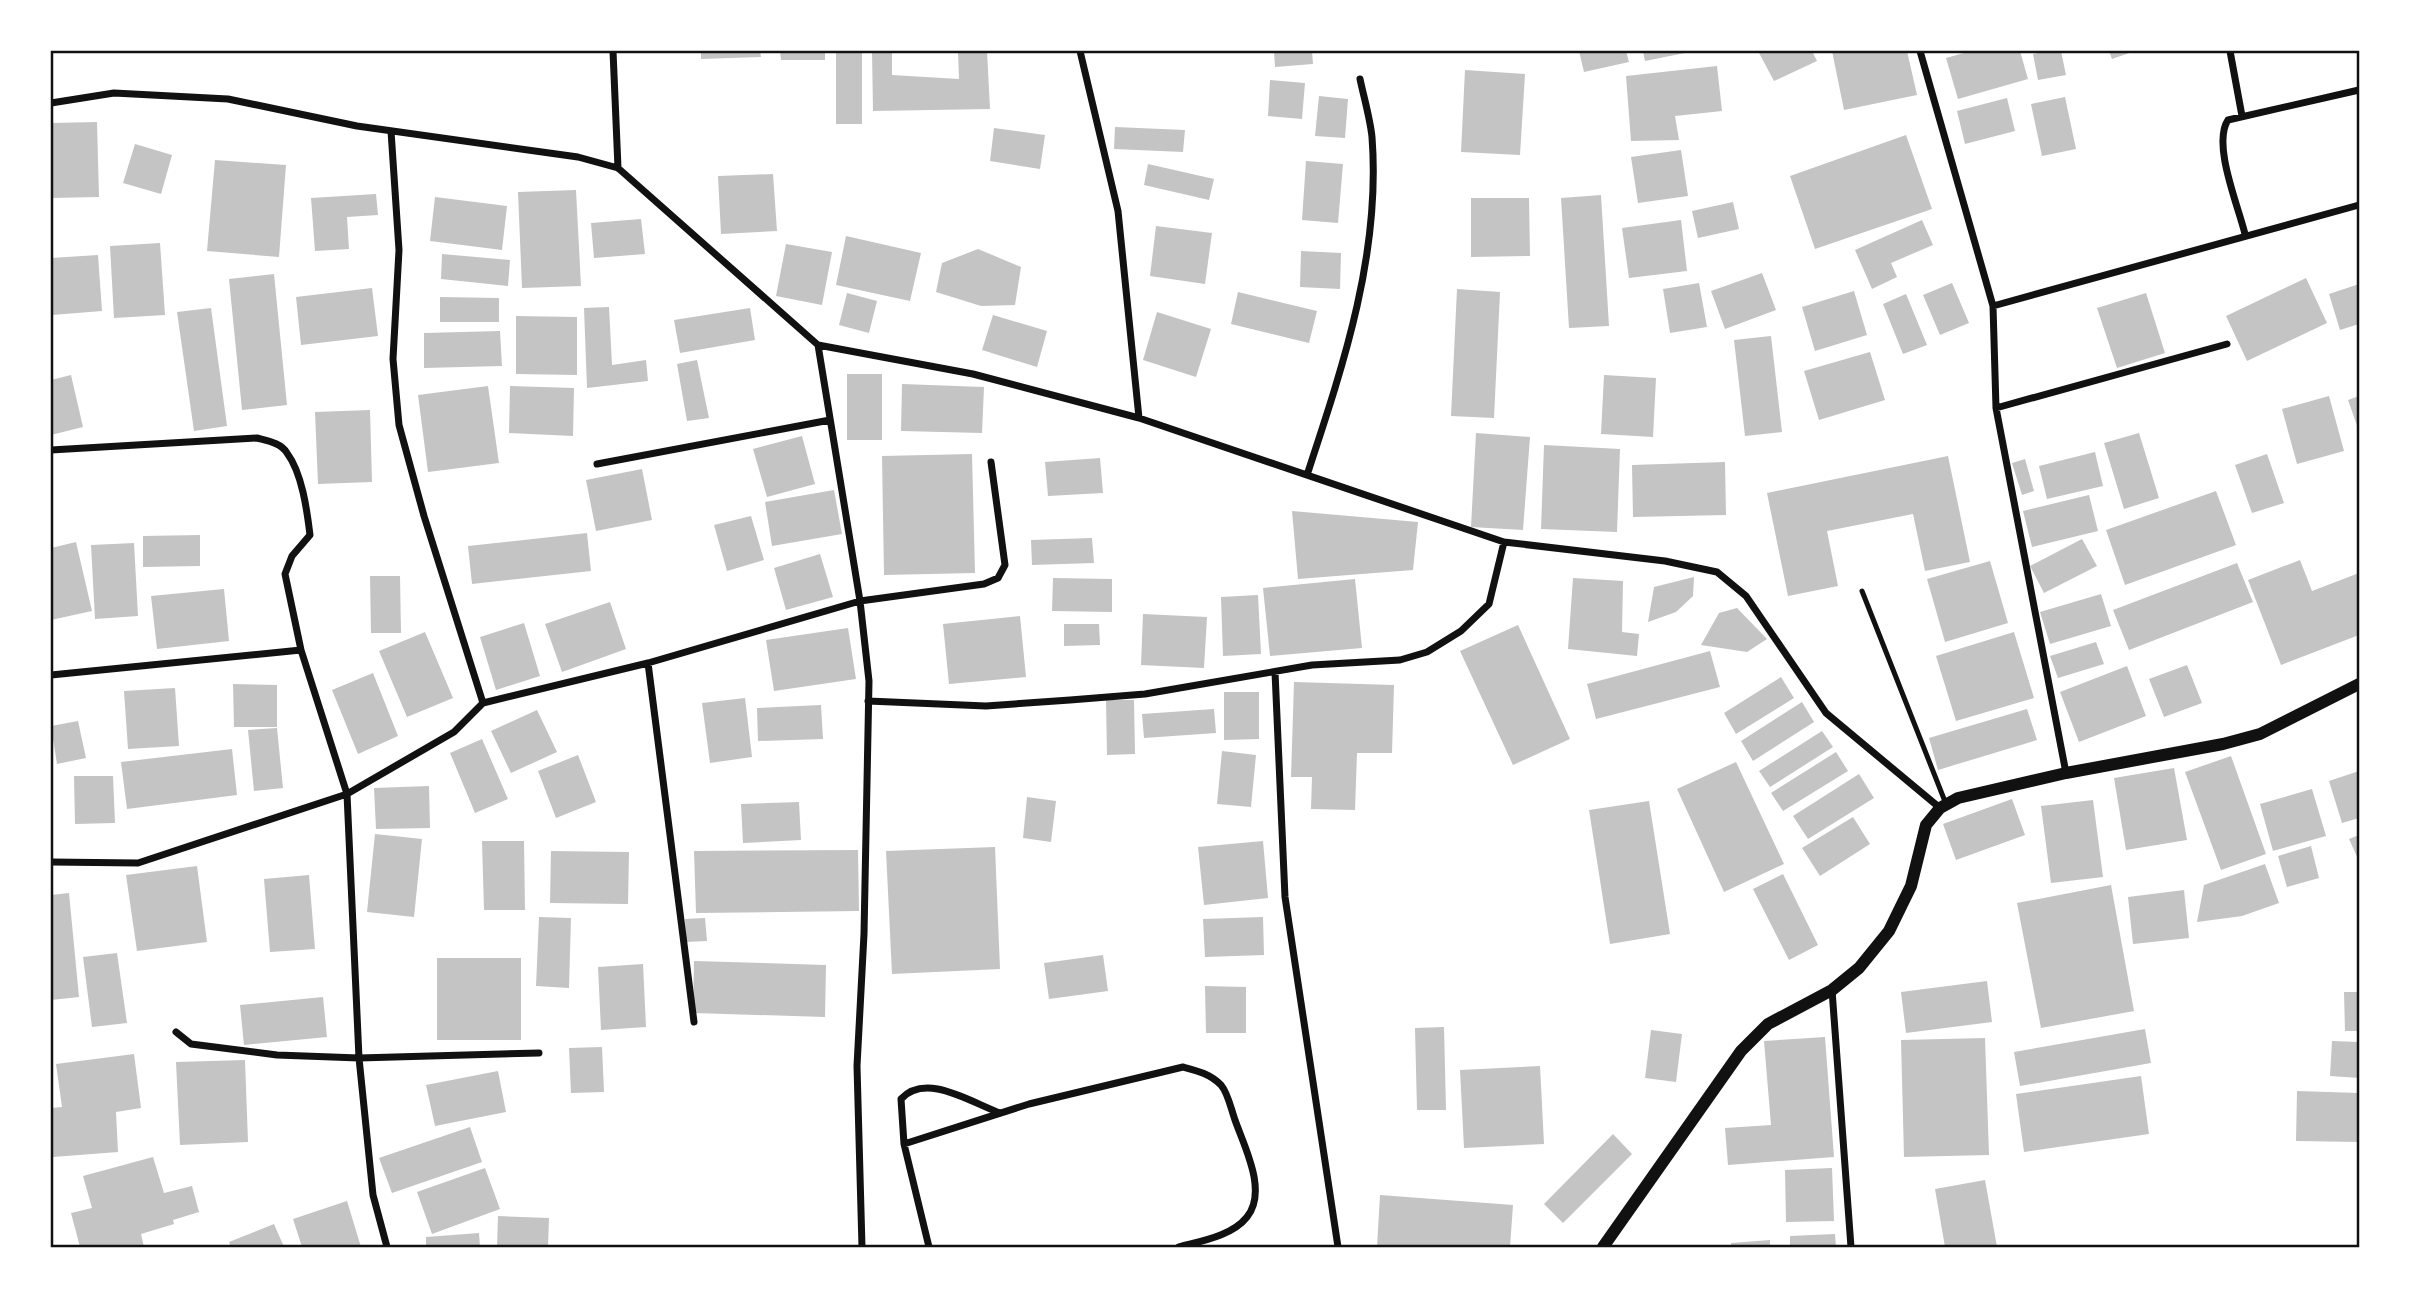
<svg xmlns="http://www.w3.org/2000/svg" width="2410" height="1298" font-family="'Sofia Sans Condensed',sans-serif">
<rect width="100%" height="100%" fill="#fff"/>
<!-- building -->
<path fill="#c4c4c4" d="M701 51H760L761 57 701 59Z
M780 51H825V60H781Z
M836 51H862V124H836Z
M872 51H892V75L959 79 958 51H987L990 109 873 111Z
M1274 51H1312L1313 64 1275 67Z
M1579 51H1626L1629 62 1584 72Z
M1643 51H1689L1690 52 1645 61Z
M1758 51H1812L1817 61 1774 81Z
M1832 51H1907L1917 95 1844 110Z
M1971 51H2020L2028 79 1958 99 1946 58Z
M2049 51H2061L2066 75 2038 80 2033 54Z
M2109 51H2135L2112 59Z
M1717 66 1722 111 1675 116 1679 140 1631 141 1626 76Z
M1465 70 1525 74 1520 155 1461 152Z
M1270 80 1305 83 1302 119 1268 116Z
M1319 96 1348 99 1345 138 1315 136Z
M2065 97 2076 149 2042 156 2031 104Z
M2007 98 2015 131 1965 144 1957 111Z
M97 122 99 197 51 198V123Z
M1115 127 1185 130 1183 152 1114 149Z
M994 128 1045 135 1040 169 990 161Z
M1906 135 1932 209 1815 249 1790 176Z
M135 144 172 155 161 194 123 183Z
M1681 150 1688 196 1638 203 1631 157Z
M215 160 286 165 279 257 207 251Z
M1306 161 1343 164 1338 223 1302 220Z
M1148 164 1214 179 1209 200 1144 185Z
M773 174 777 231 721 234 718 176Z
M576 190 581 286 522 288 518 192Z
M376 194 378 215 347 217 349 249 315 251 311 198Z
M1601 195 1609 326 1569 328 1561 198Z
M435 197 507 206 502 250 430 241Z
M1471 198H1529L1530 256 1471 257Z
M1733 202 1739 229 1698 238 1692 211Z
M641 219 645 254 594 258 591 223Z
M1681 220 1687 271 1629 278 1622 228Z
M1922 220 1933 245 1891 263 1897 277 1872 289 1855 250Z
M1156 226 1212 233 1205 284 1150 276Z
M846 236 921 253 910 301 836 285Z
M160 243 165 315 114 318 110 246Z
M786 244 832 252 822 305 776 296Z
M978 249 1021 267 1015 305 981 306 936 292 942 263Z
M1301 251 1341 253 1340 289 1300 287Z
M442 254 510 260 508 286 441 279Z
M98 255 102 311 52 315 51 258Z
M1762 273 1776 310 1725 329 1711 291Z
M274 274 287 405 242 410 229 279Z
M2306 278 2327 323 2247 361 2226 316Z
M1699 283 1707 327 1670 333 1663 289Z
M1952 283 1969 323 1940 335 1923 295Z
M2359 284V324L2340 330 2329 294Z
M372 288 378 336 301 345 296 297Z
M1457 289 1500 292 1494 418 1451 416Z
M1854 291 1867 335 1815 351 1802 307Z
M1238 292 1317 311 1309 343 1231 324Z
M847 293 877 301 869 333 839 325Z
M2146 293 2165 353 2117 368 2097 308Z
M1906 294 1927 345 1903 354 1883 304Z
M440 297 499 298V322H440Z
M609 307 612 365 646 360 648 381 587 388 584 308Z
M211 308 227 426 194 431 177 312Z
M750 308 755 340 680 353 674 320Z
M1157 312 1211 329 1196 377 1143 360Z
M993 315 1047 331 1037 367 982 350Z
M516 316 577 317V375L516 374Z
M500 331 502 366 424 368V333Z
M1771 336 1782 432 1745 436 1734 340Z
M1870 352 1885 400 1819 420 1804 371Z
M697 360 709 418 687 421 677 364Z
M847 374H882V440H847Z
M71 375 83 427 51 435V380Z
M1604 375 1656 378 1653 437 1601 434Z
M902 384 984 387 982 433 901 431Z
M488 386 499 463 428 472 418 395Z
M510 386 574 388 573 436 509 433Z
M2329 396 2344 451 2297 464 2282 409Z
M2359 396V431L2348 400Z
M370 410 372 482 318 484 315 412Z
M1476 433 1530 437 1523 530 1471 527Z
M2139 433 2159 498 2124 509 2104 443Z
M802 436 815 484 767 497 753 449Z
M1544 445 1620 449 1617 532 1541 529Z
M2095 452 2103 486 2047 499 2039 466Z
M972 454 975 573 884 575 882 456Z
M2267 454 2284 503 2252 513 2235 465Z
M1948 456 1970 562 1925 571 1913 514 1827 531 1838 586 1788 596 1767 493Z
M1100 458 1103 493 1048 496 1045 462Z
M2025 459 2034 491 2022 495 2012 463Z
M1725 462 1726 515 1633 517 1632 465Z
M642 469 652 520 596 531 586 480Z
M834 490 842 534 772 546 765 502Z
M2216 491 2236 545 2125 585 2106 530Z
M2089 495 2098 531 2032 547 2023 511Z
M1292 511 1418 522 1413 570 1298 579Z
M751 516 764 560 727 571 714 525Z
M587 533 591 571 472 584 468 546Z
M200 535V566L143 567V536Z
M1092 538 1094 563 1032 565 1031 540Z
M2082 539 2097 566 2044 593 2030 566Z
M76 542 92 611 51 620V548Z
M134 543 138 616 95 619 91 545Z
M820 554 833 597 786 610 774 568Z
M2300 560 2312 591 2359 573V635L2281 665 2248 580Z
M1990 561 2008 623 1945 642 1927 579Z
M2237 563 2253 602 2129 650 2113 610Z
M370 576H400L401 633H371Z
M1694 577 1693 596 1676 612 1648 622 1654 587Z
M1053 578 1112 579V612L1052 611Z
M1573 578 1623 581 1622 632 1639 634 1637 656 1568 649Z
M1355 579 1362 648 1270 656 1263 588Z
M224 589 229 641 157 649 151 596Z
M2101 594 2111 626 2050 644 2040 612Z
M1258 595 1261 654 1223 656 1221 597Z
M610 602 626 649 562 672 545 624Z
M1737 608 1767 639 1747 652 1701 645 1719 613Z
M1143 614 1207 617 1204 668 1141 665Z
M1020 616 1026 677 949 684 943 624Z
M524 623 540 676 496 690 480 637Z
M1064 624H1099L1100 645 1064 646Z
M1518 625 1570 739 1513 765 1460 651Z
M848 628 856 679 774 691 766 640Z
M425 632 453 698 407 717 379 651Z
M2014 632 2034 698 1956 721 1936 656Z
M2096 642 2104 664 2058 678 2050 656Z
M1710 651 1720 687 1596 719 1587 684Z
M2187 665 2202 703 2164 717 2149 679Z
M2127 666 2146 716 2079 742 2060 692Z
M373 673 398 736 358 754 332 690Z
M1781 677 1794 698 1736 734 1724 713Z
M1294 682 1394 685 1392 753H1357L1355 810 1311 809 1312 777H1291Z
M233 684 277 685V727H234Z
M175 688 179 746 128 749 124 691Z
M1224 692H1259V739L1224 740Z
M745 698 752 757 710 763 702 703Z
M1106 700H1134L1135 754 1107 755Z
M1802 702 1814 722 1753 761 1741 741Z
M821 705 823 739 758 741 757 708Z
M1214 709 1216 733 1144 738 1142 714Z
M2027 709 2037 740 1938 770 1929 738Z
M537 710 557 752 511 773 491 731Z
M78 721 86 758 57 764 51 726Z
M277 728 283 788 254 791 248 730Z
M1822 731 1833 747 1770 787 1759 771Z
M482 739 508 799 475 813 450 753Z
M232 749 237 795 127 809 121 762Z
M1222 751 1256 755 1251 807 1217 804Z
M1836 752 1848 771 1783 811 1771 793Z
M578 755 596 802 556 818 538 771Z
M2231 756 2266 854 2221 870 2185 772Z
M1736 762 1784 864 1724 892 1677 789Z
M2174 768 2187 840 2126 850 2114 778Z
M2359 771V818L2342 823 2329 781Z
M1859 774 1874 798 1808 839 1793 816Z
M74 776H113L115 823 75 824Z
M429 786 430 828 376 829 374 788Z
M2312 789 2326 836 2273 851 2260 804Z
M1027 797 1056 801 1051 842 1023 838Z
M2012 799 2025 835 1956 860 1943 824Z
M2093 800 2103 877 2051 883 2041 806Z
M1649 801 1670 934 1610 944 1589 810Z
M799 802 801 840 743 843 741 804Z
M1853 817 1870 844 1820 876 1802 848Z
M375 834 422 839 414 917 367 912Z
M2359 835V861L2349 839Z
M482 841H524L525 910H484Z
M1263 841 1268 898 1204 905 1198 847Z
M2311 846 2319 878 2287 887 2278 856Z
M995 847 1000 969 892 974 886 851Z
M858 850 859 911 696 913 694 851Z
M551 851 629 852 628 904 550 903Z
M2265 864 2279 903 2242 916 2197 922 2204 885Z
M197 866 207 942 137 951 126 875Z
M1783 874 1818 945 1789 960 1753 889Z
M309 875 315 949 270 952 264 879Z
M2111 885 2134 1011 2041 1028 2017 903Z
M2184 890 2189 938 2133 944 2128 897Z
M69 893 79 997 51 1000V895Z
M539 917 571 918 569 988 536 986Z
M1263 917 1264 955 1205 957 1203 919Z
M705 918 707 941 686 942 685 919Z
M117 953 127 1023 92 1027 83 957Z
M1103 955 1108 991 1049 999 1044 963Z
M437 958H521V1040H437Z
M694 961 826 965 825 1017 693 1013Z
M643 964 646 1027 601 1030 598 967Z
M1987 981 1992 1022 1906 1033 1901 992Z
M1205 986 1246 987V1033H1206Z
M2344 992H2359V1031H2345Z
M323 997 327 1037 244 1045 240 1005Z
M1444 1027 1446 1110H1417L1415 1028Z
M2145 1029 2151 1063 2020 1086 2014 1052Z
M1651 1030 1682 1034 1676 1082 1645 1078Z
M1825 1037 1834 1157 1728 1165 1725 1128 1771 1125 1764 1041Z
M1985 1038 1989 1155 1904 1157 1901 1040Z
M2332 1041 2359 1042V1078L2330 1076Z
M602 1047 604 1092 571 1093 569 1048Z
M134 1054 141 1108 116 1112 118 1152 53 1157 51 1108 62 1107 56 1064Z
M245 1060 248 1142 180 1145 176 1062Z
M1540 1066 1544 1144 1464 1148 1460 1070Z
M498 1071 506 1112 435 1126 426 1085Z
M2141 1076 2149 1134 2024 1152 2016 1094Z
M2297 1091 2359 1093V1142L2296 1141Z
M470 1127 482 1162 392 1193 379 1158Z
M1613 1134 1632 1154 1563 1223 1544 1204Z
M153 1157 164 1193 192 1186 199 1212 173 1220 174 1224 141 1234 144 1247H80L71 1213 92 1208 83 1176Z
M485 1168 500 1209 432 1234 417 1192Z
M1832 1168 1834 1221 1786 1222 1785 1170Z
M1985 1180 1997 1247H1945L1935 1189Z
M1380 1195 1513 1205 1510 1247H1377Z
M347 1201 361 1247H302L293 1219Z
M498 1216 549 1218 548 1247H497Z
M274 1224 284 1247H231L229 1242Z
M479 1233 480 1247H426V1237Z
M1835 1234 1836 1247H1790V1236Z
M1770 1240V1247H1731V1243Z"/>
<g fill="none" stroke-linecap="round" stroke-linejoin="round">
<!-- service -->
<path stroke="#111" stroke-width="5" d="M1862 591 1946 804"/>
<!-- minor -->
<path stroke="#111" stroke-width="7" d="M613 51 618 168
M1080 51 1118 211 1139 418
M1920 51 1993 306 1996 408 2066 773
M2230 51 2242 116
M51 103 114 93 228 99 357 126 578 157 618 168 818 345 860 601 869 681 864 934 857 1066 862 1247
M391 131 399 250 393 359 399 425 424 516 483 703
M2245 234C2238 205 2212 144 2228 120L2359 90
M1993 306 2359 205
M818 345 973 374 1139 418 1504 542 1665 561 1717 572 1746 596 1826 713 1940 808
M1996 408 2227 344
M51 450 257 438C268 441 281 443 287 453 302 473 307 510 310 535L292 556 285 574 301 650
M597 464 830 420
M1307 475C1343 366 1381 254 1372 137 1370 118 1364 98 1360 79
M648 663 694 1022
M1275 672 1285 897 1338 1247
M51 675 301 650 347 794 359 1058 373 1195 387 1247
M868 701 986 706 1070 700 1145 694 1312 665 1400 660 1427 652 1461 631 1489 604 1504 542
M51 862 138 863 347 794 454 732 483 703 648 663 860 601 984 584 998 578 1005 565 991 462
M1832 990 1851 1247
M176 1032 191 1044 277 1055 359 1058 539 1053
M904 1144 1029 1104 1183 1067C1198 1071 1210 1074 1221 1085 1228 1093 1231 1109 1235 1120 1244 1146 1268 1191 1247 1217 1232 1236 1201 1241 1179 1247
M929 1247 904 1144 901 1099C926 1072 970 1102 1000 1113"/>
<!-- tertiary -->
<path stroke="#111" stroke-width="12" d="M1603 1247 1741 1051 1768 1024 1832 990 1859 968 1889 931 1911 886 1926 825 1940 808 1958 798 2066 773 2223 744 2260 734 2359 684"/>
</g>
<!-- border -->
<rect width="2410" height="1298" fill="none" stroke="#ffffff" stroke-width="105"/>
<rect x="52" y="52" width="2306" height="1194" fill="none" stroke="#111" stroke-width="2.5"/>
</svg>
